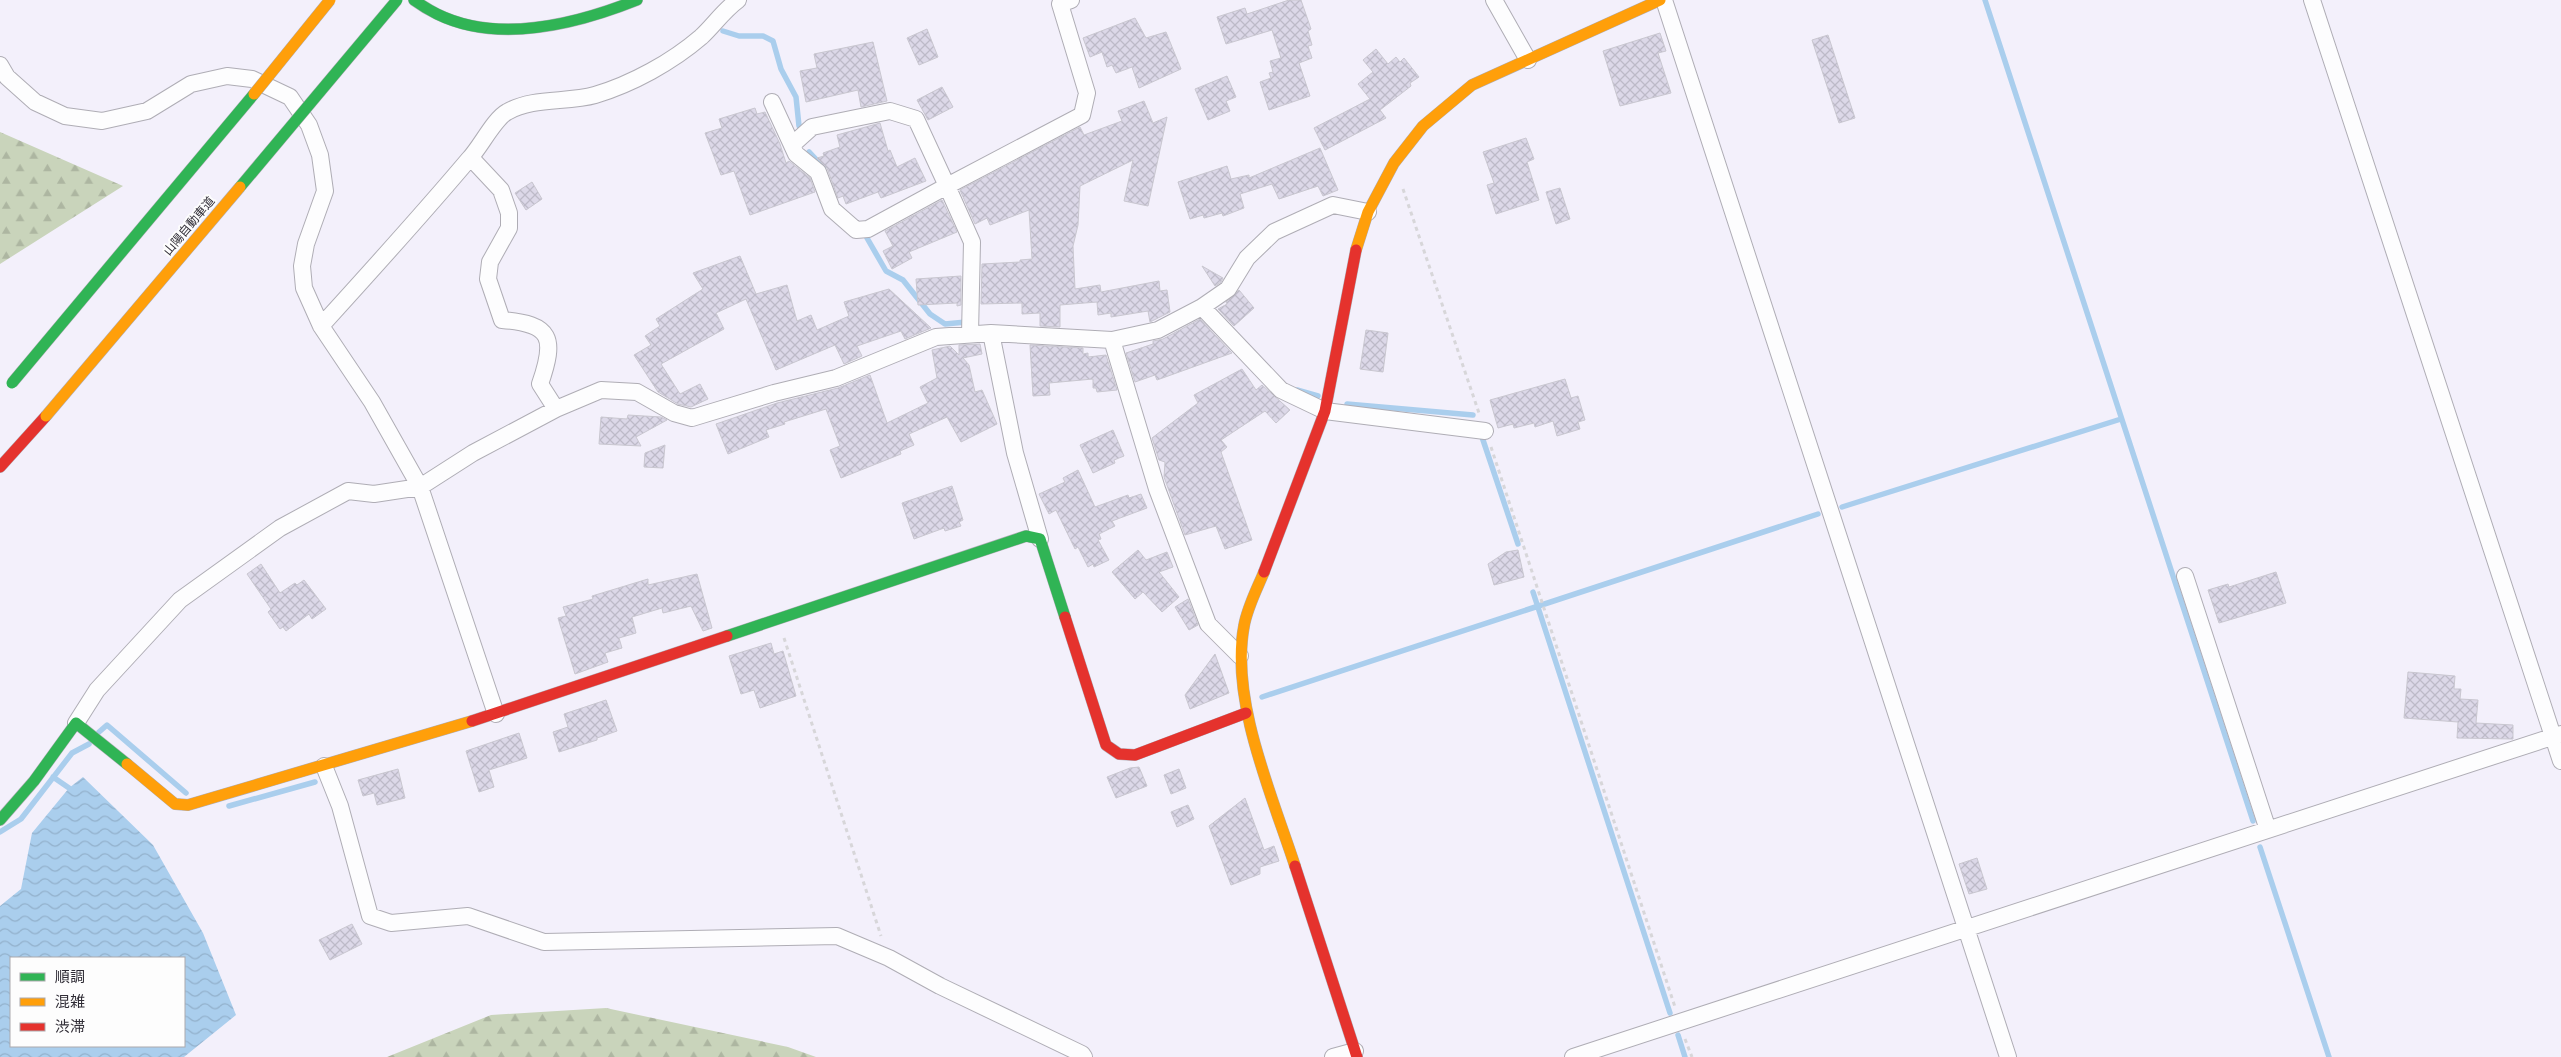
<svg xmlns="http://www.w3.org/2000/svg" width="2561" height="1057" font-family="'Public Sans','Noto Sans JP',sans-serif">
<defs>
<pattern id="forest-firs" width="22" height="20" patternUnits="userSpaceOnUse" patternTransform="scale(1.25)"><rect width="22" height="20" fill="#c9d4bb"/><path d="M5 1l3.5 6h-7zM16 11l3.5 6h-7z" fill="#adb6a1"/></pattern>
<pattern id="water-waves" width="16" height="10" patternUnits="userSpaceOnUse" patternTransform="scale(1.25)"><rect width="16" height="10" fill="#aaceed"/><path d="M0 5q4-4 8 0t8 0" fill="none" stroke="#93b1cc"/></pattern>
<pattern id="building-cross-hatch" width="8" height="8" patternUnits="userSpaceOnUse" patternTransform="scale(1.25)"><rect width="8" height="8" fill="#dcd8e8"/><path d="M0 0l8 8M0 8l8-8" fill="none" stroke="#bdbac8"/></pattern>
</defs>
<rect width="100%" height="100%" fill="#f3f0fb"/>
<!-- forest -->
<path fill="url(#forest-firs)" d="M0 132 123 186 0 264Z
M606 1008 788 1047 816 1057H387L491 1015Z"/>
<!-- water -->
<path fill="url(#water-waves)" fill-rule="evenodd" d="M83 777 153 845 203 933 236 1015 184 1057H0V906L21 889 32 833 69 788ZM11 958H184V1046H11Z"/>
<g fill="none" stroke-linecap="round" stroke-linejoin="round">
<!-- stream -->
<path stroke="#aaceed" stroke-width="5.5" d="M1985 0 2253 821
M723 31 739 36H763L773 41 781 69 796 97 799 126
M809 152 823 167
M867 238 886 271 903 280 930 314 945 324 966 322
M1297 390 1318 396
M1347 404 1473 415
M1482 437 1518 544
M1842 507 2121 419
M1533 592 1670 1013
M1262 697 1818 514
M99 732 107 725 186 793
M53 777 69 788
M229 806 315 782
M0 832 21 819 72 753 89 744
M2260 847 2329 1057
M1678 1035 1685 1057"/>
</g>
<!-- building -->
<path fill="url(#building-cross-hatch)" stroke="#c9c7d0" d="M1289 0H1301L1311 29 1308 31 1312 45 1308 46 1312 58 1299 63 1310 96 1269 110 1260 82 1271 78 1269 73 1273 72 1270 61 1281 58 1272 30 1226 44 1217 17 1245 8 1247 14Z
M1135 18 1146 38 1166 32 1181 69 1139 88 1132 67 1116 73 1112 65 1107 67 1102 52 1090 57 1083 38Z
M927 29 938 57 919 65 907 38Z
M1660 33 1666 51 1658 53 1671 93 1620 106 1603 51Z
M1828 35 1855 118 1839 123 1812 40Z
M873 42 887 101 861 107 858 90 806 102 800 71 817 68 814 54Z
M1376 49 1388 64 1396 57 1400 62 1404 58 1419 77 1410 83 1411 86 1380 110 1386 118 1325 150 1314 128 1370 99 1358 84 1373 72 1363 60Z
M1227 76 1236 97 1226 101 1230 111 1208 120 1195 89Z
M942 87 953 107 928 120 917 100Z
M1144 101 1153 123 1167 117 1148 206 1124 201 1133 160 1080 186 1078 225 1073 246 1075 289 1100 285 1101 292 1159 281 1160 291 1167 290 1170 312 1150 322 1148 311 1111 317V313L1098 315 1097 302 1060 305V327L1040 326V313L1022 314V303L981 304 982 264 1020 262V260L1032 259 1029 210 990 225 987 218 975 224 960 190 1080 127 1084 135 1122 121 1118 111Z
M755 108 757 114 765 112 780 144 786 163 789 161 810 178 815 192 750 215 734 171 721 175 705 133 722 128 719 119Z
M880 123 888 151 890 150 897 167 915 158 926 181 881 198 878 192 846 204 843 196 838 198 827 168 817 158 824 156 823 153 840 147 837 135Z
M1526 138 1534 159 1527 162 1539 200 1496 214 1487 185 1494 183 1483 152Z
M1320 148 1338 190 1323 196 1318 186 1279 199 1272 184 1240 194 1244 208 1223 216 1222 213 1204 218 1203 215 1190 219 1178 182 1227 166 1231 179 1249 175V178Z
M532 182 542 199 526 210 515 193Z
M1560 188 1570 219 1556 224 1546 192Z
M942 200 957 232 909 252 912 258 892 269 883 251 893 246 885 231Z
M740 256 756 294 787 285 797 321 811 315 817 330 849 316 844 302 889 289 931 328 905 339 901 331 857 346 862 356 844 364 835 345 776 370 746 299 716 313 724 329 661 364 680 394 700 384 708 399 691 407 678 404 658 392 634 355 651 345 645 336 660 326 656 319 703 289 693 273Z
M1202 266 1223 278 1221 282 1215 286Z
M961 276V305L957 306V303L918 305 916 279Z
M1239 290 1254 308 1234 326 1218 309 1227 304 1226 302Z
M1200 319 1232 353 1157 380 1155 375 1135 382 1126 353 1153 344V341L1163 339Z
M1366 330 1388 333 1383 372 1360 369Z
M980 344 982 354 963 358 969 365 975 392 982 390 997 424 961 442 947 417 909 434 914 445 900 451 901 454 841 478 830 450 840 446 826 409 784 422 785 424 766 430 769 437 728 454 716 424 777 403 838 388 870 375 887 423 928 403 920 387 937 378 932 350 950 346 959 355V345Z
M1030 345 1083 348V354L1088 353V357L1106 355 1117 390 1097 392 1096 388H1093V379L1049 383 1050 395 1033 396Z
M1242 369 1256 390 1262 385 1290 410 1276 423 1265 411 1221 440 1227 447 1221 452 1252 540 1225 549 1216 526 1185 535 1164 477 1165 462 1159 460 1152 438 1198 403 1194 395Z
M1565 379 1571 398 1578 396 1585 420 1578 422 1580 429 1557 436 1553 421 1535 427 1534 423 1514 428 1513 424 1498 428 1490 400Z
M628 415 661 417 667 420 636 437 641 446 599 444 601 417 627 419Z
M1113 430 1124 456 1114 460 1115 463 1093 473 1080 445Z
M665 445 663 468 644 467 645 453Z
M1078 470 1095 507 1128 495 1129 498 1141 494 1147 508 1112 521 1115 526 1099 534 1101 539 1098 540 1109 560 1094 567 1093 564 1088 567 1078 547 1075 549 1056 510 1049 514 1039 494 1065 482 1063 478Z
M952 486 963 520 959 522 961 526 945 531 944 528 914 539 902 503Z
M1138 550 1146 560 1167 552 1173 567 1159 572 1179 597 1162 612 1143 592 1135 599 1112 572Z
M1518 550 1524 577 1494 585 1488 564 1506 552Z
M261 564 280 593 295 583 297 585 304 580 326 609 312 619 309 614 286 631 283 627 280 629 268 612 271 609 247 574Z
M2276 572 2286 603 2219 623 2208 590 2228 584 2229 587Z
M697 574 712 628 703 631 691 606 663 613 662 608 632 617 636 633 619 638 622 648 605 653 608 662 575 674 558 618 566 616 563 607 593 599 592 596 648 579V585Z
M1188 599 1198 625 1189 630 1175 607Z
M771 643 774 654 783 651 796 696 760 708 754 690 741 694 729 656Z
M1215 654 1229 693 1190 709 1185 695Z
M2408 672 2455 676 2454 689H2461L2460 699 2478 700 2476 723 2513 725V739L2457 738 2458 722 2404 718Z
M606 700 617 731 597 738V740L559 752 553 732 568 727 564 714Z
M519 733 527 758 489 770 494 787 479 792 466 751Z
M1139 767 1147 786 1116 798 1107 777 1130 768Z
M398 769 405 798 377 805 374 793 363 796 358 780Z
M1179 769 1186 788 1171 794 1164 775Z
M1245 798 1264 850 1274 846 1279 861 1260 867V874L1231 885 1209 826Z
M1188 805 1194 819 1177 827 1171 812Z
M1977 858 1987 889 1969 894 1959 864Z
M352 924 362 944 330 960 319 940Z"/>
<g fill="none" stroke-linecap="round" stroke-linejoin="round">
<defs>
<path id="street" d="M1494 0 1528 60
M1664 0 2008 1057
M2312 0 2561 761
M0 65 7 77 35 102 65 116 102 121 147 111 191 84 227 76 252 79 290 97 309 125 320 155 325 191 306 244 302 266 304 288 321 326 372 402 420 487 496 714
M772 102 796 154 818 172 832 209 856 230 868 229 947 186 972 242 970 334
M792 145 812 127 890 111 916 119 947 186 1082 115 1087 93 1060 4 1071 0
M471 158 501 190 509 213V228L490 262 488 279 502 320C552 324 556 338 540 384L556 409
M1202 307 1281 390 1325 411 1485 431
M321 326C371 271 421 216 469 159 480 148 494 119 507 112 533 97 567 103 595 95 632 84 672 62 701 37 714 25 723 11 738 0
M991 333 1015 453 1040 539
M1112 340 1157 489 1208 624 1240 656
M2185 576 2268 830
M76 723 97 690 180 600 280 528 348 491 374 494 420 487 473 453 556 409 601 390 637 392 674 413 692 418 774 393 836 378 936 337 991 333 1112 340 1158 330 1202 307 1228 289 1247 258 1274 232 1333 205 1368 212
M324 766 340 806 370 916 391 923 468 916 544 942 837 936 889 958 940 986 1082 1054 1084 1057
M1333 1057 1355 1051
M1573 1057 2561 734"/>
<path id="fast" d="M414 0C421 5 429 10 437 14 498 44 577 24 637 0
M727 636 1026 536 1040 539 1065 617
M0 820 34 781 76 723 127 764"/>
<path id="slow" d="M1356 250 1368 212 1394 163 1423 126 1472 85 1660 0
M1264 572C1257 589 1247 608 1244 626 1230 700 1272 795 1295 866
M127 764 175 804 188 805 472 721"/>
<path id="jam" d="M0 467 46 416
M1264 572 1325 411 1356 250
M1065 617 1106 745 1119 754 1135 755 1246 713
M472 721 727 636
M1295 866 1357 1057"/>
</defs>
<!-- street casing -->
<use href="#street" stroke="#afadb5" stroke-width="18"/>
<!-- fast casing -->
<use href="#fast" stroke="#afadb5" stroke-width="12"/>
<!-- slow casing -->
<use href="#slow" stroke="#afadb5" stroke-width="12"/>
<!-- jam casing -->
<use href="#jam" stroke="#afadb5" stroke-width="12"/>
<!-- path -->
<path stroke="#d7d6d9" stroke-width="3" stroke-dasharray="4 4" stroke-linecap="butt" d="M1403 189 1479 413
M1491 447 1675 1007
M784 638 881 936
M1685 1039 1692 1057"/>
<!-- street -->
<use href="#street" stroke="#fdfdfe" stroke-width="16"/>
<!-- fast -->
<use href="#fast" stroke="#30b455" stroke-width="11"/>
<!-- slow -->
<use href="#slow" stroke="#ff9f0a" stroke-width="11"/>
<!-- jam -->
<use href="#jam" stroke="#e5322d" stroke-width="11"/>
<defs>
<path id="fast-bridge" d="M240 187 397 0
M12 383 254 94"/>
<path id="slow-bridge" d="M254 94 330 0
M46 416 240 187"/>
</defs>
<!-- fast-bridge casing -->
<use href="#fast-bridge" stroke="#afadb5" stroke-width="12" stroke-linecap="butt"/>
<!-- slow-bridge casing -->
<use href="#slow-bridge" stroke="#afadb5" stroke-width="12" stroke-linecap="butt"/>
<!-- fast-bridge -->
<use href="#fast-bridge" stroke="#30b455" stroke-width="11"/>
<!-- slow-bridge -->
<use href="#slow-bridge" stroke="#ff9f0a" stroke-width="11"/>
</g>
<g text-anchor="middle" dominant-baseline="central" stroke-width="4" stroke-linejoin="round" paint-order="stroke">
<!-- street labels -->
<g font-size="12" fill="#2f2c35" stroke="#fdfdfd">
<text transform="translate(189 226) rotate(-50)">山陽自動車道</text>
</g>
</g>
<!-- legend -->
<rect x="10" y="957" width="175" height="90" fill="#fdfdfd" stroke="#aba9ad"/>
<rect x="20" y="973" width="25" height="8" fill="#30b455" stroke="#aba9ad"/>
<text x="55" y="982" font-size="15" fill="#2f2c35">順調</text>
<rect x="20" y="998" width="25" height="8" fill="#ff9f0a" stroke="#aba9ad"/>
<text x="55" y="1007" font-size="15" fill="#2f2c35">混雑</text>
<rect x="20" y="1023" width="25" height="8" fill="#e5322d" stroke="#aba9ad"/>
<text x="55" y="1032" font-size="15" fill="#2f2c35">渋滞</text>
</svg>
